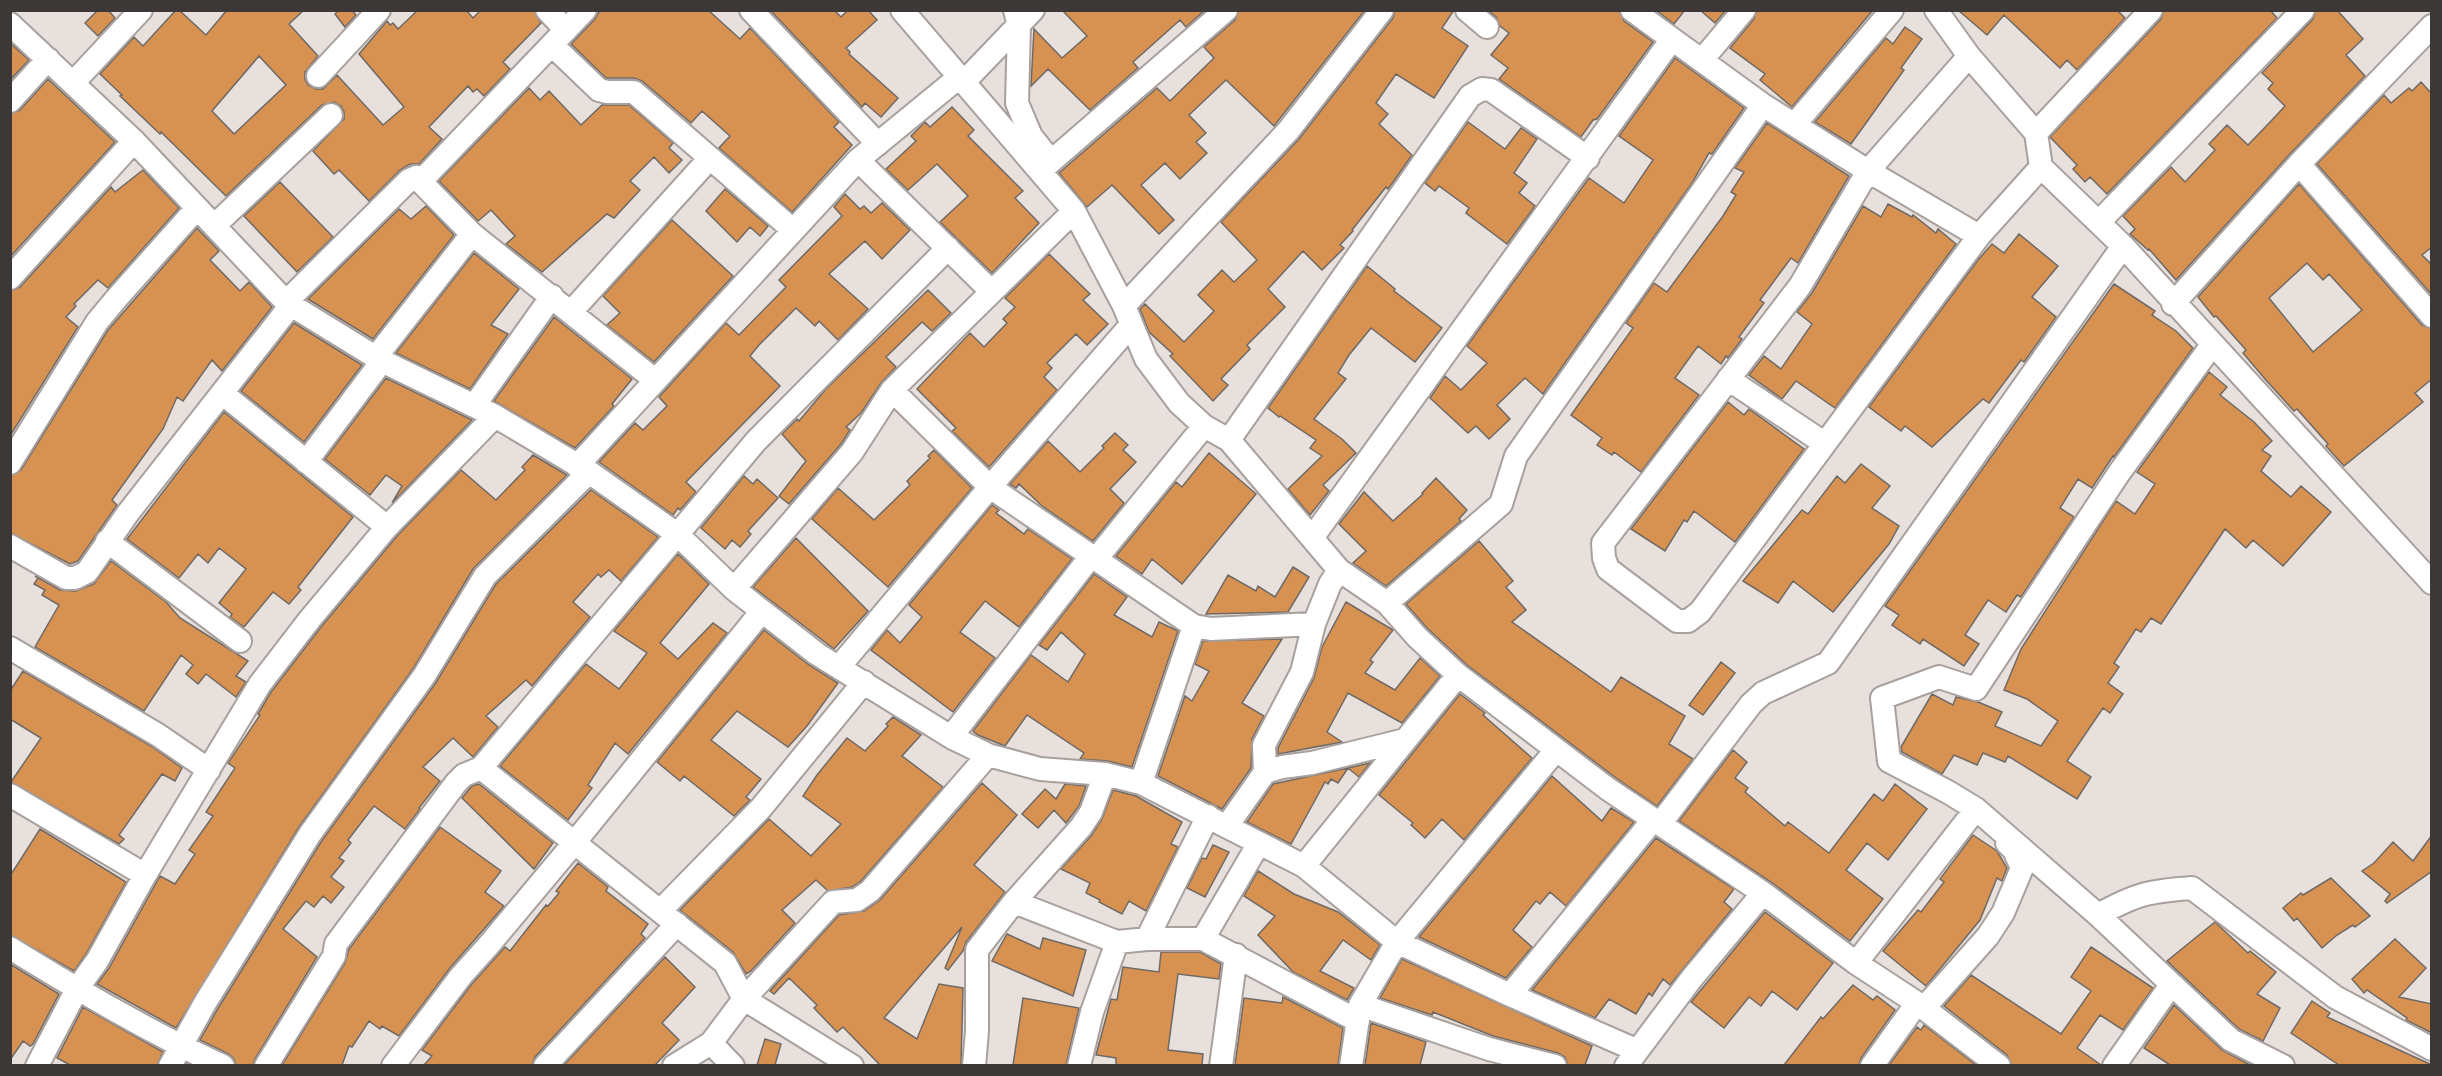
<svg xmlns="http://www.w3.org/2000/svg" width="2442" height="1076" font-family="'Asap Condensed',sans-serif">
<rect width="100%" height="100%" fill="#e8e0dc"/>
<!-- building -->
<path fill="#d79150" stroke="#6f6965" stroke-width="1.5" fill-rule="evenodd" d="M98 10H108L115 18 98 36 85 23Z
M176 10H179L206 35 227 10H304L289 24 318 56 305 72V79L308 85 316 89H323L337 75 383 125 404 107 359 54 387 21 390 25 393 23 398 29 418 10H466L473 18 481 10H534L541 23 503 62 510 69 484 96 477 89 473 92 468 86 429 127 442 139 419 164H410L400 170 369 201 339 170 334 174 313 151 344 119V112L341 106 334 102 322 105 226 196 161 132 160 134 120 96 122 95 100 74 134 37 143 46ZM259 56 286 85 234 134 212 111Z
M339 10H352L356 15 345 27 335 14Z
M600 10H708L740 39 750 28 839 122 834 127 852 145 792 212 719 148 730 136 702 111 691 123 642 81 634 78H606L571 44 595 19Z
M770 10H834L841 17 848 10H868L877 20 846 48 850 52 849 54 898 98 881 117 865 103 862 107Z
M1062 10H1205L1186 27 1180 20 1133 62 1138 68 1090 110 1048 69 1031 86 1034 29 1062 58 1087 36Z
M1239 10H1365L1274 126 1226 80 1189 115 1206 133 1196 142 1207 153 1180 179 1165 163 1141 185 1174 220 1159 234 1112 185 1087 207 1059 173 1157 88 1170 101 1214 58 1204 47 1235 20Z
M1395 10H1454L1442 28 1468 46 1434 98 1396 74 1376 103 1388 114 1379 124 1412 155 1391 185 1388 189 1386 187 1352 230 1353 231 1340 245 1344 248 1322 270 1303 251 1268 289 1285 307 1247 345 1250 349 1221 379 1228 385 1213 401 1170 356 1173 354 1149 332 1140 309 1145 304 1184 342 1214 311 1198 295 1222 270 1234 282 1257 260 1221 222 1299 139 1393 18Z
M1488 10H1619L1624 21 1653 42 1597 119 1593 120 1581 137 1499 79 1508 68 1491 55 1509 33 1500 26 1496 17Z
M1656 10H1685L1674 24Z
M1700 10H1726L1715 23Z
M1757 10H1873L1792 107 1760 80 1765 74 1730 48 1754 19Z
M1958 10H2117L2125 18 2077 70 2067 60 2060 68 2004 15 1987 35Z
M2164 10H2270L2277 18 2107 194 2090 177 2085 182 2073 169 2077 165 2050 137 2161 19Z
M2316 10H2337L2363 39 2346 55 2365 76 2289 155 2176 280 2149 249 2148 250 2130 234 2135 229 2123 216 2171 167 2185 182 2215 150 2209 144 2227 125 2248 145 2272 120 2285 106 2268 89 2273 83 2262 73 2313 19Z
M1905 27 1922 39 1901 68 1904 70 1851 144 1815 122 1886 38 1893 44Z
M10 43 29 60 10 80Z
M1675 58 1744 108 1712 154 1709 153 1692 183 1543 394 1525 378 1497 405 1510 419 1489 439 1476 426 1468 433 1430 398 1445 376 1461 390 1487 363 1467 346 1589 178 1624 203 1653 160 1619 136Z
M48 79 115 142 10 257V114L20 110Z
M2421 82 2432 94V247L2422 255 2432 265V295L2317 164 2384 95 2391 103 2409 88 2412 91Z
M529 88 540 100 549 91 581 125 602 105H629L673 143 669 148 682 160 669 173 654 157 630 181 640 190 614 218 607 214 542 272 506 244 515 236 491 210 478 221 439 181Z
M952 107 974 130 968 136 1023 191 1015 198 1039 223 992 273 940 222 968 196 937 164 908 190 886 169 916 141 911 136 925 122 930 127Z
M1468 122 1505 149 1521 128 1537 139 1514 173 1527 183 1519 193 1535 206 1507 244 1466 213 1469 208 1439 186 1435 191 1425 183Z
M1767 123 1849 176 1798 263 1791 258 1760 300 1764 303 1739 337 1742 339 1728 358 1726 356 1721 364 1698 346 1675 378 1699 395 1641 472 1614 452 1612 455 1597 445 1602 438 1571 415 1633 328 1626 323 1654 283 1667 292 1723 216 1736 195 1731 192 1744 172 1735 168Z
M143 170 179 208 108 288 98 280 74 304 76 306 66 317 78 327 10 436V291L20 287 111 187 115 192Z
M280 182 333 237 297 272 244 216Z
M2299 184 2422 325 2432 329V379L2415 393 2423 402 2344 466 2326 446 2328 444 2297 409 2294 411 2265 379 2243 353 2246 350 2216 316 2214 317 2198 297ZM2307 263 2323 280 2329 274 2362 310 2313 352 2269 298Z
M725 189 768 226 760 236 750 227 737 242 706 211Z
M845 194 860 209 864 206 871 213 882 203 910 230 882 259 865 241 829 274 868 309 838 340 819 321 815 326 796 308 759 345 750 356 780 386 686 482 696 492 680 510 678 508 673 515 599 462 635 423 643 430 667 406 659 397 726 323 739 335 786 287 779 280 842 216 834 207Z
M1888 204 1912 217 1913 215 1936 233 1938 229 1956 244 1835 408 1796 381 1782 399 1749 375 1764 356 1781 369 1812 324 1797 312 1812 293 1863 206 1881 217Z
M426 206 454 235 373 339 308 299 399 209 411 219Z
M672 220 733 276 654 362 607 325 620 313 603 296Z
M197 228 219 251 210 260 240 291 249 282 272 307 222 371 212 360 183 401 177 397 163 429 112 500 117 505 78 561 70 564 10 533V476L21 470 108 330Z
M2019 234 2058 266 2032 297 2056 317 2024 362 2021 360 1989 403 1983 399 1932 447 1905 426 1901 431 1869 407 1978 260 1992 244 2004 253Z
M474 253 519 289 491 325 508 334 470 389 396 353Z
M1049 254 1090 294 1083 300 1108 324 1087 345 1076 334 1047 363 1052 368 1044 377 1057 390 989 467 952 431 956 428 917 389 970 333 984 347 1007 323 1003 319 1015 307 1005 298Z
M1367 266 1395 289 1394 291 1442 328 1415 362 1371 328 1349 355 1338 373 1346 379 1314 419 1342 439 1356 453 1323 485 1329 491 1310 515 1288 489 1322 456 1310 448 1316 440 1280 416 1279 417 1268 408Z
M2114 284 2155 311 2152 315 2176 331 2193 348 2114 457 2113 456 2092 488 2078 479 2060 508 2074 517 2021 597 2017 595 2006 612 1988 600 1965 635 1979 644 1964 666 1923 639 1920 644 1892 625 1899 615 1885 606Z
M928 290 951 313 932 331 922 322 886 357 896 367 881 383 861 413 846 427 850 430 841 444 789 504 779 496 806 461 782 434 797 419 799 421 826 389Z
M554 317 632 379 612 404 614 406 575 448 494 401Z
M294 323 362 365 304 442 241 391Z
M2209 372 2227 387 2220 395 2254 422 2272 441 2262 450 2271 456 2261 471 2291 497 2301 486 2331 512 2283 566 2253 540 2246 548 2225 529 2161 624 2151 618 2141 632 2136 629 2114 663 2119 667 2108 683 2123 694 2110 713 2103 708 2067 761 2091 777 2077 799 2008 756 2005 762 1983 753 1977 765 1954 755 1942 774 1902 752 1901 747 1932 694 1953 705 1956 697 1978 702 2002 712 1995 726 2041 746 2058 721 2027 699 2004 690 2021 649 2116 501 2135 514 2155 484 2137 472Z
M386 378 472 420 392 503 402 486 386 475 370 495 325 459Z
M1728 402 1744 415 1749 409 1804 449 1735 542 1694 511 1687 522 1684 520 1665 551 1631 529Z
M224 412 353 517 298 587 301 590 289 604 273 592 244 627 230 617 232 614 219 603 246 569 219 548 208 563 198 554 179 578 127 539Z
M1115 433 1128 445 1123 450 1136 462 1110 489 1124 503 1093 541 1042 506 1019 484 1016 488 1010 484 1048 441 1080 472 1104 448 1102 446Z
M934 450 972 488 888 587 812 519 838 488 874 520 910 485 907 481 930 458 928 456Z
M1209 453 1256 494 1182 584 1152 559 1142 574 1116 556 1176 482 1182 487Z
M533 455 567 475 473 569 413 669 299 827 176 1028 97 984 109 968 160 876 175 884 195 854 189 850 213 816 206 812 235 768 228 763 260 715 258 714 271 692 321 627 397 536 461 470 496 500 525 470 522 467Z
M1861 464 1890 486 1872 508 1899 526 1889 544 1833 612 1793 581 1778 603 1743 581 1802 510 1808 514 1837 476 1845 483Z
M744 476 753 484 757 479 778 498 748 531 751 534 740 547 732 540 725 549 701 528Z
M1436 478 1467 510 1459 519 1461 521 1386 586 1353 563 1366 551 1339 524 1364 492 1393 521 1423 494 1422 493Z
M591 490 658 537 621 581 609 570 601 577 598 574 573 602 590 617 532 686 526 680 486 716 498 727 473 757 453 738 423 767 440 781 419 808 420 809 405 829 374 806 348 840 351 843 339 858 344 861 331 877 344 887 331 903 323 896 314 907 306 901 283 929 317 957 255 1059 253 1065H236L234 1059 229 1054 200 1040 217 1010 321 842 435 684 496 584Z
M992 505 999 510 996 513 1024 534 1028 529 1072 559 1019 627 985 601 960 632 995 658 953 712 871 650 887 630 900 643 922 617 909 605Z
M796 538 868 611 834 649 753 587Z
M1479 541 1513 581 1506 587 1526 610 1512 622 1611 692 1621 677 1685 716 1669 744 1693 759 1657 806 1616 778 1467 665 1427 628 1406 604Z
M678 554 709 584 660 643 678 659 713 623 727 633 628 754 615 743 588 785 592 788 568 820 500 766 586 664 619 689 647 653 614 631Z
M111 561 166 602 180 618 248 661 236 676 246 682 236 697 206 674 198 684 186 674 193 665 181 655 144 711 35 647 59 605 42 595 45 590 34 584 38 578 35 576 60 590 76 591 94 584Z
M1293 567 1309 577 1288 612 1206 614 1228 575 1256 591 1258 586 1275 597Z
M1094 574 1127 597 1114 615 1152 637 1159 622 1178 631 1132 767 1108 761 1080 759 1084 753 1027 715 1005 746 978 735 973 731 1031 655 1068 682 1085 654 1061 632 1047 650 1039 645Z
M1346 602 1393 630 1370 660 1373 662 1365 673 1395 690 1420 658 1440 676 1402 723 1348 693 1327 732 1342 742 1278 754V748L1314 678 1322 647Z
M764 630 809 665 838 683 807 726 788 747 737 711 711 740 761 779 746 797 750 800 734 816 684 776 680 781 657 762Z
M1282 639 1242 703 1264 716 1252 739 1251 768 1222 809 1158 776 1185 696 1192 701 1209 671 1195 664 1203 641Z
M1721 662 1735 673 1703 715 1689 705Z
M23 671 151 746 182 768 175 781 162 774 119 835 124 839 119 844 11 782 41 738 10 719V691Z
M1460 694 1485 713 1483 715 1532 758 1464 840 1442 819 1425 838 1411 825 1413 823 1379 795Z
M893 717 921 735 902 756 943 787 861 881 852 887 828 891 816 880 782 910 795 923 751 971 746 974 733 952 680 910 769 819 811 856 841 824 803 796 817 775 847 738 865 751 888 726 886 724Z
M1733 750 1747 762 1735 778 1748 788 1745 792 1785 826 1788 822 1829 853 1874 794 1883 801 1895 784 1927 809 1888 860 1867 843 1846 870 1883 899 1850 941 1771 882 1679 821Z
M1370 763 1359 777 1348 768Z
M1348 768 1338 783 1331 779 1328 784 1325 782 1291 844 1247 822 1273 784Z
M1552 776 1602 821 1611 808 1634 822 1566 906 1550 892 1540 904 1536 901 1513 930 1532 947 1506 978 1419 937Z
M982 783 1017 815 974 865 1005 892 966 942 963 951 948 970 945 968 962 927 884 1018 917 1039 939 984 963 988 961 1065H880L843 1027 837 1032 814 1008 817 1005 789 978 774 994 770 991 839 915 864 911 880 900Z
M479 784 553 843 534 869 462 798 472 786Z
M1065 784 1086 786 1079 806 1066 823 1054 810 1038 828 1022 814 1045 789 1056 799Z
M1113 790 1136 796 1182 822 1171 844 1178 847 1146 911 1129 901 1122 914 1099 902 1100 900 1086 893 1090 883 1061 869 1091 836 1102 819Z
M440 827 501 871 485 892 504 906 450 968 399 1036 382 1026 380 1029 369 1021 352 1047 349 1046 342 1065H282L345 963 349 949Z
M40 829 126 882 86 954 74 971 10 935V876Z
M1973 835 1997 851 2007 868 2002 881 1997 878 1980 920 1926 986 1883 951 1918 910 1921 912 1944 882 1940 879Z
M2432 835V871L2387 903 2385 901 2390 894 2362 871 2374 863 2393 842 2413 861Z
M1656 838 1734 889 1724 902 1732 909 1670 985 1663 979 1652 996 1649 993 1636 1014 1609 999 1595 1018 1532 990Z
M1213 845 1229 852 1205 897 1187 888 1202 858 1206 859Z
M578 863 608 887 606 891 648 924 641 934 645 938 535 1057 532 1065H424L432 1056 422 1050 471 985 505 947 510 951 546 905 548 906 559 893 556 891Z
M1258 871 1294 894 1338 912 1380 945 1371 960 1343 940 1320 971 1354 988 1347 1000 1293 972 1258 935 1275 916 1244 896Z
M2331 878 2370 916 2355 927 2353 925 2337 935 2322 948 2297 918 2294 921 2283 908 2301 893 2303 895Z
M1765 912 1833 963 1797 1010 1772 991 1761 1006 1749 997 1724 1028 1691 1002Z
M2215 922 2248 953 2250 951 2276 972 2257 994 2280 1008 2263 1041 2239 1029 2167 961Z
M1007 934 1040 949 1043 938 1086 950 1073 996 992 961Z
M2395 939 2426 968 2399 997 2432 1004V1033L2406 1020 2407 1018 2367 990 2364 993 2352 979Z
M2091 947 2153 988 2123 1030 2100 1015 2077 1048 2101 1065H2012L2007 1055 1944 1006 1971 975 2061 1034 2091 991 2071 977Z
M1161 952H1200L1221 964 1219 979 1178 974 1168 1050 1203 1054 1202 1065H1116V1058L1096 1055 1111 999 1117 1000 1123 967 1159 972Z
M665 957 695 987 662 1023 679 1040 655 1065H564Z
M1402 959 1592 1046 1585 1065H1568L1565 1057 1558 1053 1493 1036 1433 1012 1432 1015 1380 998Z
M10 964 59 994 33 1044 30 1046 23 1041 10 1060Z
M1853 985 1873 1000 1877 996 1895 1010 1861 1058 1859 1065H1784L1821 1017 1823 1019Z
M1283 997 1343 1028 1338 1065H1235L1244 998 1282 1003Z
M1023 998 1079 1008 1066 1065H1013Z
M2312 1001 2330 1013 2327 1017 2432 1065H2339L2291 1033Z
M2174 1005 2222 1050 2250 1065H2170L2144 1048Z
M83 1007 163 1052 157 1065H70L57 1058Z
M1371 1023 1426 1042 1420 1065H1365Z
M1924 1025 1976 1065H1889L1917 1027 1921 1030Z
M765 1039 781 1044 775 1065H757Z"/>
<g fill="none" stroke-linecap="round" stroke-linejoin="round">
<defs>
<path id="street" d="M547 10 566 30
M751 10 878 144
M902 10 1074 211 1124 306 1146 359 1179 403 1204 426 1229 440 1339 570 1387 603 1417 637 1458 675 1608 789 1763 893 1856 963 1917 1003 1999 1066
M1015 10 1019 26 1017 103 1031 136 1051 161
M1467 10 1487 27
M1632 10 1763 105 1868 171 1979 236
M1936 10 1969 56 2036 133 2041 167 2123 246 2432 583
M10 24 134 141 286 302 382 361 495 416 589 472 677 534 734 589 817 654 951 737 988 755 1040 769 1105 774 1141 783 1304 866 1397 942 1510 995 1636 1050
M552 45 599 90 607 92H634L793 230
M1969 56 1868 171 1800 286 1603 543 1604 558 1608 569 1677 621H1688L1700 612 1979 236 2041 167
M1702 60 1744 10
M318 76 379 10
M958 78 858 160 991 291
M73 83 141 10
M963 83 1033 10
M10 101 48 59
M1795 124 1892 10
M2036 133 2151 10
M2299 164 2432 316
M1040 171 1226 10
M421 181 585 10
M2099 222 2303 10
M214 226 331 115
M10 278 134 141
M286 302 409 180 416 177 472 234 655 380
M2173 304 2299 164 2432 26
M1124 306 1288 131 1382 10
M571 312 710 158
M2212 345 2119 473 1976 689 1939 677 1882 698 1889 761 1948 792 1976 809 2098 915 2231 1040 2283 1066
M376 357 472 234
M1728 379 1824 443
M892 390 990 487 1194 626 1211 629 1314 624
M222 393 387 527
M474 406 552 296
M1229 440 1470 96 1482 89 1491 90 1588 158
M306 462 382 361
M10 463 97 322 116 299 197 208
M577 466 858 160
M1312 538 1672 39
M107 541 240 641
M10 546 66 578H75L87 572 128 513 291 305
M1096 559 1204 426
M734 589 852 452 892 390 1074 211
M1387 603 1501 504 1516 456 1763 105
M10 648 158 735 209 770
M839 667 990 487 1131 325
M951 737 1091 556
M481 768 756 441 948 248
M1265 772 1264 745 1302 672 1314 624 1330 584 1339 570
M1141 783 1194 626
M10 795 145 875
M1660 824 1751 704 1763 693 1828 663 2123 246
M1227 826 1265 772 1282 767 1312 763 1405 740
M1304 866 1458 675
M1014 902 1117 942 1147 939H1203L1358 1021
M660 911 761 808 864 682
M2098 915C2136 894 2149 891 2192 888L2335 997 2432 1049
M1147 939 1208 816
M1203 939 1259 843
M10 948C80 991 149 1032 223 1066
M1856 963 1976 809
M1510 995 1653 820
M1360 1005 1489 1049 1555 1066
M1924 1008 1988 936 2003 913 2022 868 2014 850 2007 843
M711 1043 733 1066
M37 1066 77 989 97 961 145 875 260 684 310 619 387 527 495 416
M170 1066 205 1003 310 834 424 676 485 576 589 472
M266 1066 334 956 336 944 456 783 464 775 481 768 725 963 744 999 852 1066
M393 1066 461 976 488 946 575 842 762 611
M545 1066 677 924
M674 1066 711 1043 744 999 833 902 857 900 870 891 988 755
M974 1066 977 1031V950L1014 902 1081 827 1091 812 1105 774
M1079 1066 1092 1012 1117 942
M1221 1066 1236 955
M1351 1066 1360 1005 1397 942 1556 750
M1626 1066 1692 978 1763 893
M1872 1066 1917 1003
M2114 1066 2171 985"/>
</defs>
<!-- street casing -->
<use href="#street" stroke="#a8a09d" stroke-width="26"/>
<!-- street -->
<use href="#street" stroke="#fff" stroke-width="22"/>
</g>
<!-- border -->
<rect width="2442" height="1076" fill="none" stroke="#3b3837" stroke-width="24"/>
</svg>
